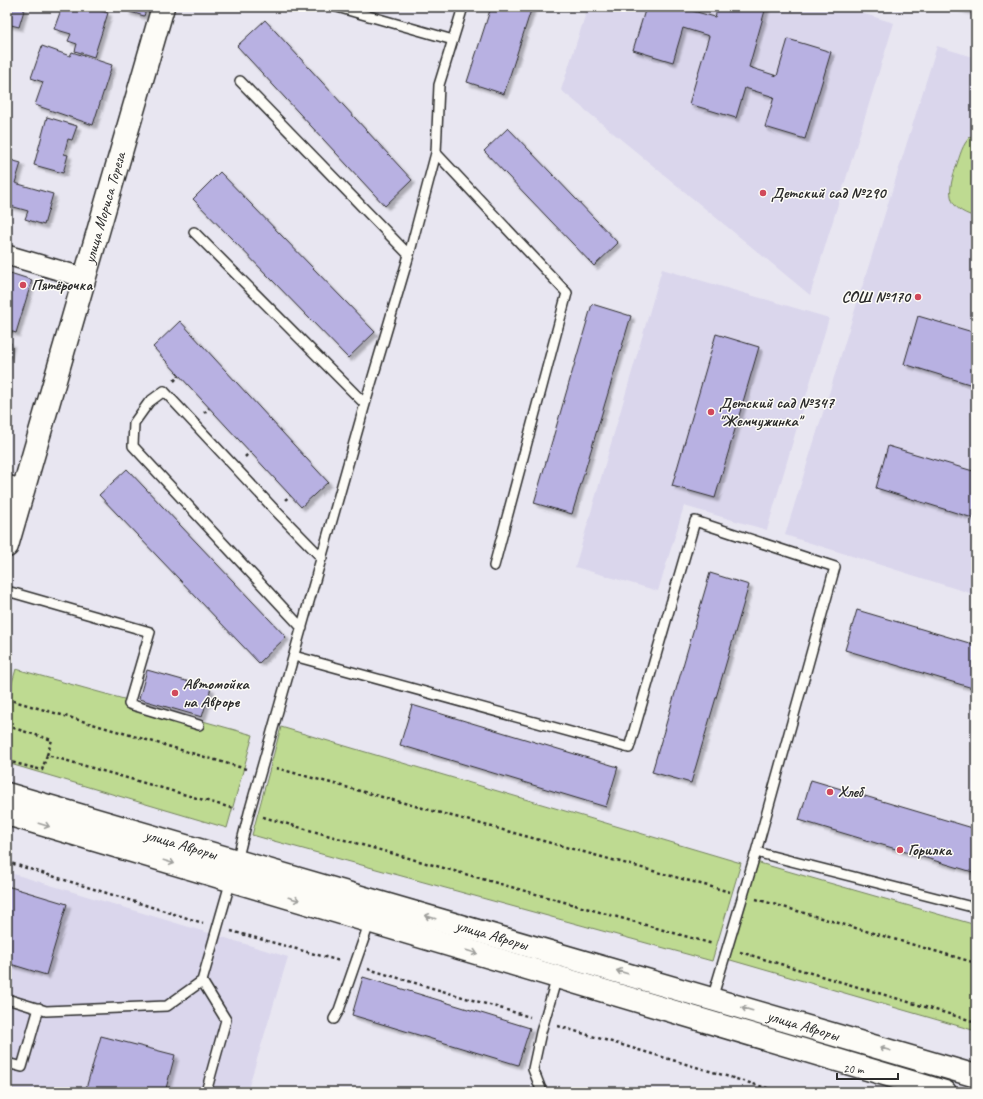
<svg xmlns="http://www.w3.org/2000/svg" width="983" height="1099" font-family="Caveat,sans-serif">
<defs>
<filter id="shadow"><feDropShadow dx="3.5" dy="3.5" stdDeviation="1" flood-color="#0004"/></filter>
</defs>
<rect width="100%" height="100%" fill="#e8e6f1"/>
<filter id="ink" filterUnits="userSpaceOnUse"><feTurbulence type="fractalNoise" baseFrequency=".025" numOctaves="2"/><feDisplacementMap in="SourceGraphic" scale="8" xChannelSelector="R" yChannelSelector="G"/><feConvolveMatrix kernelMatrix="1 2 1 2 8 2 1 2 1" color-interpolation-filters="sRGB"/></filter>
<g filter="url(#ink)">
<!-- built -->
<path fill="#dad6ec" d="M588 7H842L894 23 810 295 561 90Z
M937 46 976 58V595L785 535Z
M662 269 829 318 767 530 684 506 658 591 575 567Z
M7 872 288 957 247 1092H7Z"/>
<!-- green -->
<path fill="#beda91" stroke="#74825e" d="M975 132H976V217C944 208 948 190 957 164 962 149 963 143 975 132Z
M16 669 253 735 227 828 7 763V700Z
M281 727 741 863 712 961 252 835Z
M756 862 976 925V1031L727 959Z"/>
<!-- building -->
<path fill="#b8b1e2" stroke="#2b2b2b" filter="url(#shadow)" d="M11 7H25L19 27 7 24Z
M62 7H89L108 13 94 57 75 51 77 44 68 41 71 34 54 29Z
M128 7H147L144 16 127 11Z
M491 7H532L504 94 467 82Z
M646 7H694L693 11 715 17 718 7H766L749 67 777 76 788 39 831 52 805 139 765 127 774 97 745 88 736 118 689 104 709 36 683 28 673 62 633 50Z
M955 7H976V13Z
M265 20 412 180 385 206 237 46Z
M42 46 70 56 72 52 112 65 93 125 35 105 43 82 31 78Z
M47 117 77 126 72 140 68 139 64 154 68 155 63 173 34 165Z
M508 128 618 243 594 266 484 151Z
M7 159 21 163 15 183 53 194 44 225 25 219 28 211 7 205Z
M220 172 375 332 348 358 193 199Z
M7 272 32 280 16 333 7 330Z
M592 304 631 316 572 514 534 503Z
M918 316 976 333V386L904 364Z
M180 321 328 482 301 507 153 347Z
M716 334 759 347 715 498 672 486Z
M7 342 11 343 8 355H7Z
M888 446 973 471 976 461V519L876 488Z
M127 469 286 637 259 663 99 495Z
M710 573 749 585 691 783 652 772Z
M857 610 976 645V689L845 650Z
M147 670 211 688 202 717 139 699Z
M412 705 618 767 606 807 400 745Z
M811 780 976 829V873L799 820Z
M7 886 67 904 46 975 7 963Z
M363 977 530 1028 518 1065 352 1015Z
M101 1036 175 1055 165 1092H85Z"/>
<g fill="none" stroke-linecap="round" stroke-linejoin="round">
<defs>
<path id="lane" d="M337 7 453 40
M240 81 409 255
M436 153 567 293 494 566
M194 232 365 404
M7 591 150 632 129 704 199 725
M302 628 133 446 134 423 149 402 164 391 274 509 322 558
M294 656 629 748 695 521 835 567 756 852 976 908
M237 861 249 813 365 404 409 255 436 153 439 85 463 7
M7 999 46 1011 167 1006 202 981
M712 999 756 852
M334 1019 339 1010 370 921
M7 1063 22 1067 39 1008
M206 1092 226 1020 202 981 231 880
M542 1092 533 1069 541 1032 557 977"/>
<path id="street" d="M7 255 85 278
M7 485 23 490"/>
<g id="secondary">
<path id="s1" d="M7 546 163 7"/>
</g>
<g id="primary">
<path id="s2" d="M7 794 976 1076"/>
<path d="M7 814 945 1092"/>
</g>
</defs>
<!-- lane casing -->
<use href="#lane" stroke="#2b2b2b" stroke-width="12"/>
<!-- street casing -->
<use href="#street" stroke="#2b2b2b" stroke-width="22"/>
<!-- secondary casing -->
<use href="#secondary" stroke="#2b2b2b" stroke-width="25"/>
<!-- primary casing -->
<use href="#primary" stroke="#2b2b2b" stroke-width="25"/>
<!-- path -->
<path stroke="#2b2b2b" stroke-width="2.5" stroke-dasharray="3 3" stroke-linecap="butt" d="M174 381 179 376
M204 413 209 408
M245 457 250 452
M285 500 290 496
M7 699 246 769
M7 726 52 740 47 755 235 809
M7 761 42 770 47 755
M276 768 730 892
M263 817 713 944
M7 862 203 923
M756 899 976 963
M231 931 340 961
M740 952 976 1022
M368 969 530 1017
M558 1026 780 1092"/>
<!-- lane -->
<use href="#lane" stroke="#fdfcf7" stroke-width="9"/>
<!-- street -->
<use href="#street" stroke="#fdfcf7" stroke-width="19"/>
<!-- secondary -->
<use href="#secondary" stroke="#fdfcf7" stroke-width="22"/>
<!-- primary -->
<use href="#primary" stroke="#fdfcf7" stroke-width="22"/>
</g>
<!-- one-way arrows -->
<defs><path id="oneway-shaft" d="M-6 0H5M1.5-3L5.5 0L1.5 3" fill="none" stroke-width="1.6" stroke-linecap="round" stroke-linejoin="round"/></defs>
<g stroke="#9e9e9b">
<use href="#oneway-shaft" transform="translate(44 825) rotate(17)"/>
<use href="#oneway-shaft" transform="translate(169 862) rotate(17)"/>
<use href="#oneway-shaft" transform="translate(294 899) rotate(16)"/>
<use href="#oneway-shaft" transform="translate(430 917) rotate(-164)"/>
<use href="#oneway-shaft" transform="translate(472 952) rotate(17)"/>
<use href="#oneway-shaft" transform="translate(622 972) rotate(-164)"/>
<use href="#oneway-shaft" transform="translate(747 1009) rotate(-164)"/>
<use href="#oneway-shaft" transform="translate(885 1049) rotate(-164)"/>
</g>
</g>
<!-- markers -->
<g fill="#d1495b" stroke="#fdfcf7" stroke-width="1.5">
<circle cx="763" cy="193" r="4"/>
<circle cx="23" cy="285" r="4"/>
<circle cx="918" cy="297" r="4"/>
<circle cx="711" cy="412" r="4"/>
<circle cx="175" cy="693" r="4"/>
<circle cx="830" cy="792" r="4"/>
<circle cx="900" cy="850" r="4"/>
</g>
<g text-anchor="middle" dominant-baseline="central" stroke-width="3" stroke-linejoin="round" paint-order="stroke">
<!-- poi labels -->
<g font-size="16" font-weight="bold" fill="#2b2b2b" stroke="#fdfcf7" text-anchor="start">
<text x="771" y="193">Детский сад №290</text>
<text x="31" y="285">Пятёрочка</text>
<text x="910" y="297" text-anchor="end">СОШ №170</text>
<text x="719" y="403">Детский сад №347<tspan x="719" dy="18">"Жемчужинка"</tspan></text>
<text x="183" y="684">Автомойка<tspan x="183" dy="18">на Авроре</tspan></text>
<text x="838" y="792">Хлеб</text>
<text x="908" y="850">Горилка</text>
</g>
<!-- street labels -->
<g font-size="16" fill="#2b2b2b" stroke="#fdfcf7">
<text stroke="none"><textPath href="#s1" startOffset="352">улица Мориса Тореза</textPath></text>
<text stroke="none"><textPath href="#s2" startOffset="181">улица Авроры</textPath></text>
<text stroke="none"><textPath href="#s2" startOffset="505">улица Авроры</textPath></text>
<text stroke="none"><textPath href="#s2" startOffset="829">улица Авроры</textPath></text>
</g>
</g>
<!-- margin -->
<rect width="983" height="1099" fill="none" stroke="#fdfcf7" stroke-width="24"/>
<rect x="12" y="12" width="959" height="1075" fill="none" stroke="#2b2b2b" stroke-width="1.5" filter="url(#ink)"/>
<!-- scale -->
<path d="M837 1073v6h61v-6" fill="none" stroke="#2b2b2b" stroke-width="2"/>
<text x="843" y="1073" font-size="12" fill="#2b2b2b" stroke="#fdfcf7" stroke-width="3" paint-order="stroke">20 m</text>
</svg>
